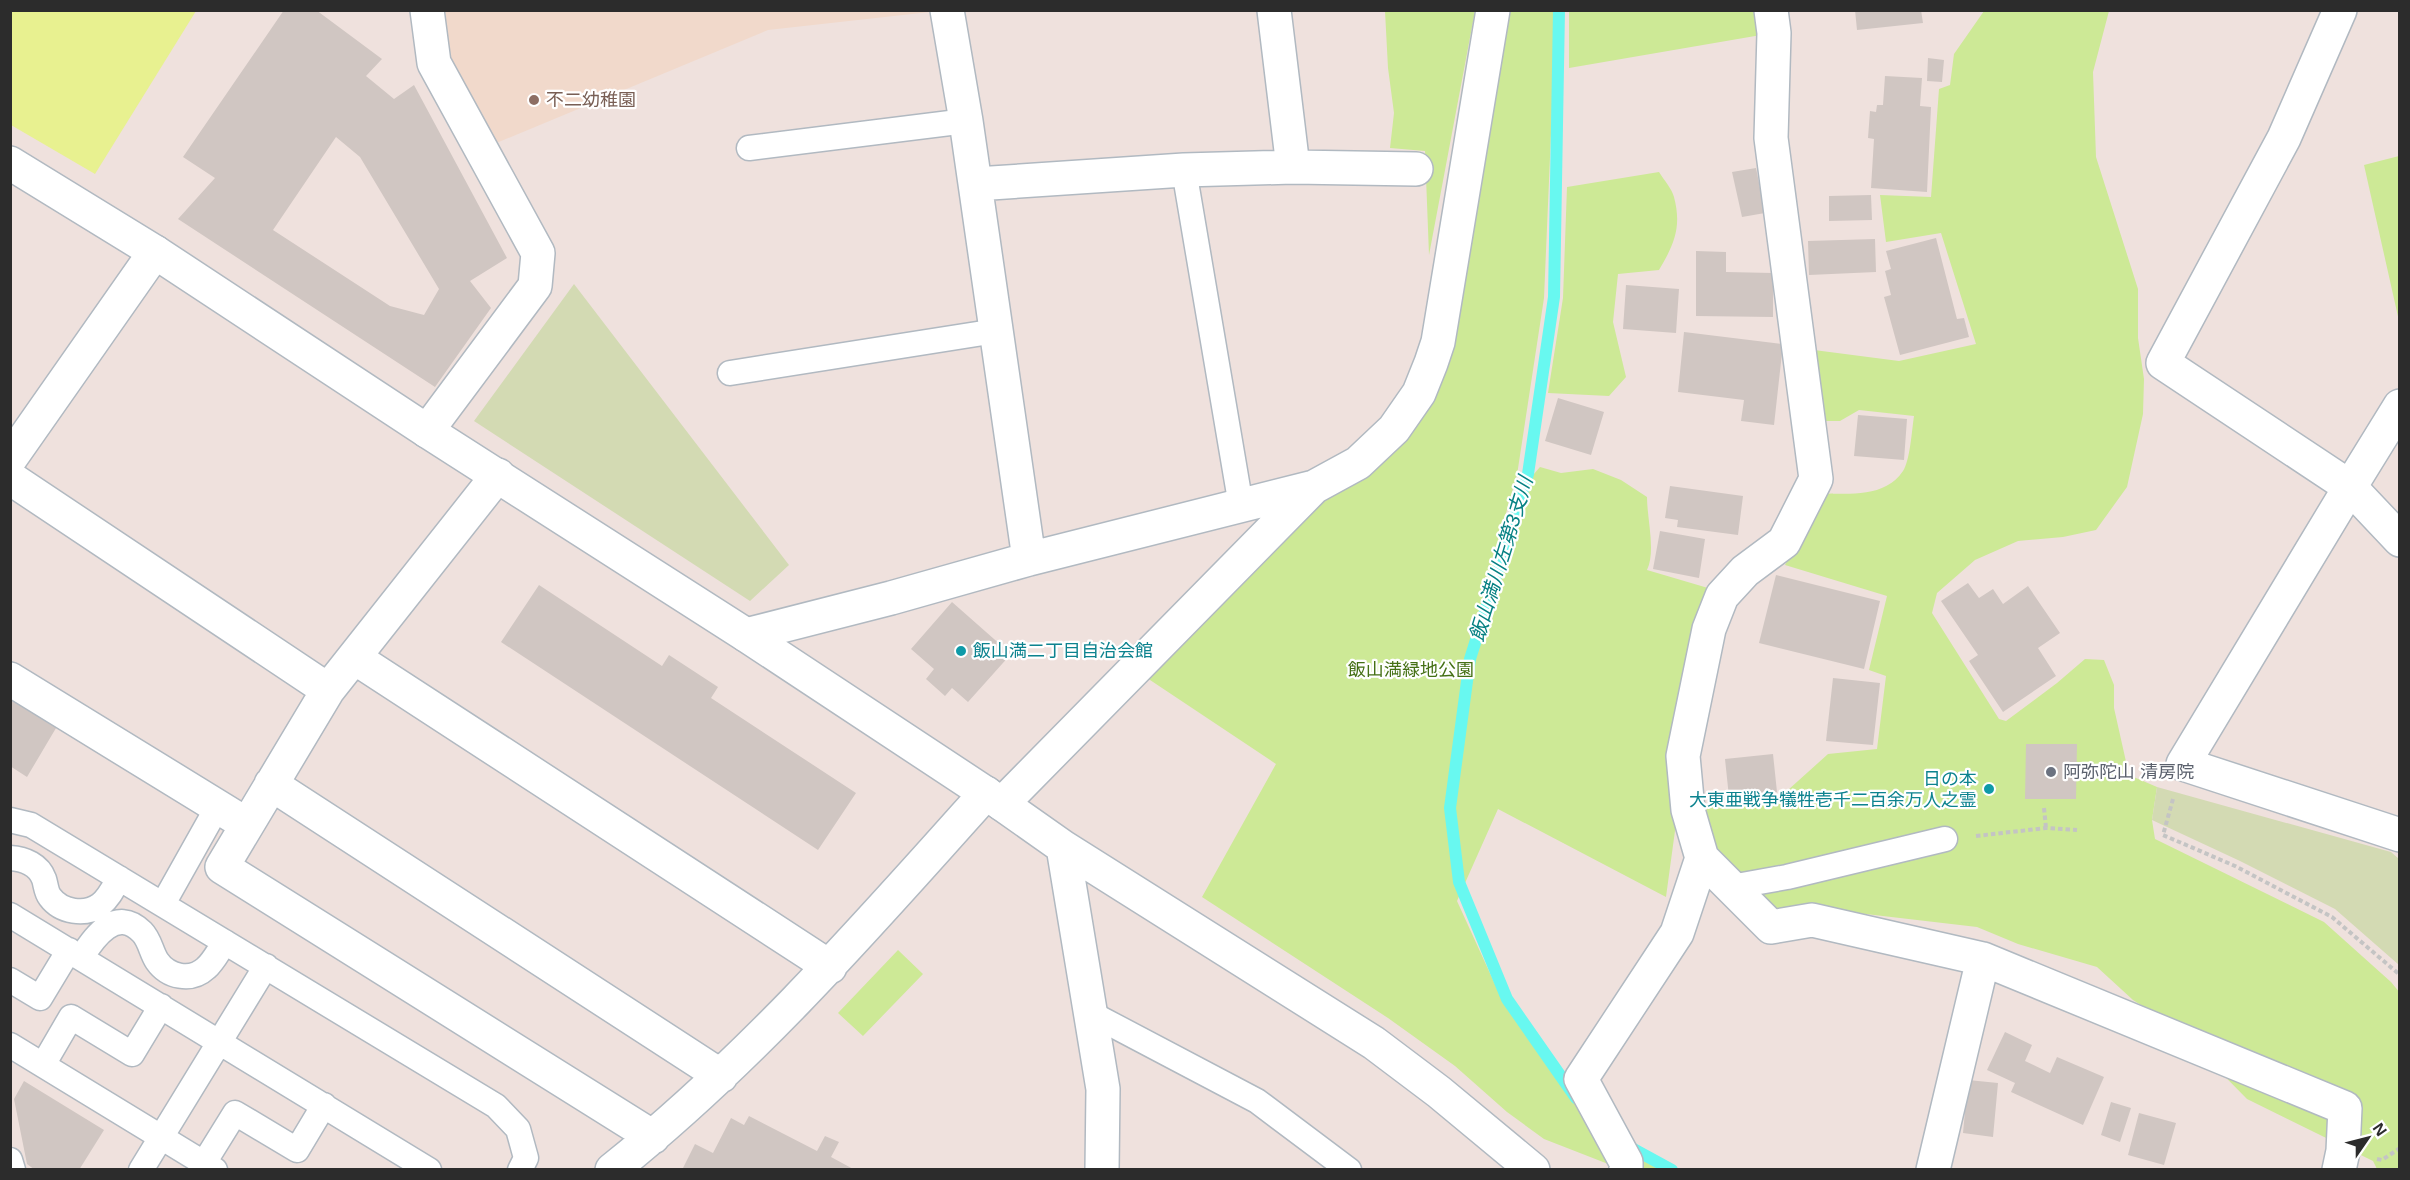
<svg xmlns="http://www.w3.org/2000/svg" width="2410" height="1180" font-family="Helvetica,'Noto Sans JP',sans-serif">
<rect width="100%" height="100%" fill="#efe1dd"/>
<!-- education -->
<path fill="#f1d9cb" d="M437 11H939L768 30 494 144 443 55Z"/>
<!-- green -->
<path fill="#cde996" d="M1385 11H1475L1429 255 1425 151 1390 148 1394 113 1388 68Z
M1507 11H1553V87L1544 298 1517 475 1502 527 1517 531 1533 475 1540 467 1561 473 1593 469 1621 480 1647 497C1647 519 1656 551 1647 570L1708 588 1666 897 1498 809 1457 901 1504 1004 1595 1132 1658 1169H1621L1544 1139 1507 1112 1455 1066 1388 1018 1202 897 1276 764 1147 678 1327 490 1404 439Z
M1569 11H1758L1761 35 1569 68Z
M1984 11H2109L2093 72 2096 157 2138 289V338L2144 379 2143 414 2127 487 2096 530 2063 537 2018 541 1975 560 1937 593 1932 613 1999 719 2006 721 2057 683 2085 659 2104 660 2114 685V708L2129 775 2157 787 2152 820 2155 839 2324 922 2391 982 2400 993 2399 1169H2377L2373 1161 2247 1099 2177 1028 2133 1000 2097 967 2018 944 1977 927 1840 911 1776 919 1731 887 1696 808 1777 800 1828 754 1877 749 1886 676 1869 670 1887 596 1785 565 1822 494C1850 493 1885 498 1903 471 1910 461 1912 429 1914 416L1859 410 1840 421H1825L1814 350 1899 361 1976 344 1941 233 1886 242 1880 195 1931 197 1939 89 1950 85 1954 54Z
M2399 156H2400L2399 321 2364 165Z
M1659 172C1664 180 1672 189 1674 197 1682 227 1674 245 1659 270L1618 274 1613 322 1626 377 1609 396 1548 393 1563 298 1567 187Z
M898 950 923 974 863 1036 838 1013Z"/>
<!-- cemetery -->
<path fill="#d3dab3" d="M574 284 789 565 750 601 474 421Z
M2157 787 2391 852 2399 859V965L2335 909 2240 861 2152 820Z"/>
<!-- pitch -->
<path fill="#e8f190" d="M11 10H196V11L95 174 11 125Z"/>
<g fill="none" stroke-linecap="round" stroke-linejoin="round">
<!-- stream -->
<path stroke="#68f8f0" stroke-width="12" d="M1559 10 1554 297 1528 474 1470 659 1450 808 1459 882 1507 999 1576 1098
M1628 1146 1672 1170"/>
</g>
<!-- building -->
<path fill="#d0c6c2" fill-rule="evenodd" d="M284 10H316L382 59 366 76 394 99 414 85 507 258 470 281 491 308 435 387 178 219 215 178 183 157ZM336 137 360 157 439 289 424 315 390 306 273 230Z
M1855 10H1921L1923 23 1857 30Z
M1928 58 1944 60 1942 82 1927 81Z
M1885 76 1922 78 1920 106 1931 107 1927 192 1871 188 1874 139 1868 138 1870 111 1876 112 1877 105H1883Z
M1756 168 1765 213 1742 217 1732 172Z
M1871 195 1872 220 1829 221V196Z
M1936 238 1957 319 1964 318 1969 337 1900 355 1884 297 1891 295 1885 271 1891 269 1886 251Z
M1875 239 1876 272 1809 275 1808 241Z
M1696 251 1726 252V272L1773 273V317L1696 316Z
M1626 285 1679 289 1676 333 1623 329Z
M1684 332 1783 344 1774 425 1741 421 1744 400 1678 392Z
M1558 398 1604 412 1591 455 1545 441Z
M1858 415 1907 419 1904 460 1854 456Z
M1670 486 1743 496 1738 535 1677 527 1678 520 1665 518Z
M1660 531 1705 539 1699 578 1653 569Z
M1776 575 1880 601 1864 669 1759 643Z
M1968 583 1979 598 1993 589 2003 604 2028 586 2060 633 2038 648 2056 676 2003 712 1969 661 1978 655 1941 601Z
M539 585 662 666 669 655 718 687 711 698 856 793 818 850 501 642Z
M952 602 1011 654 968 702 952 688 945 696 926 679 934 669 911 649Z
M1833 678 1880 683 1873 745 1826 741Z
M10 692 59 723 27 777 10 766Z
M2026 744H2077L2076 799H2025Z
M1773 754 1777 792 1729 797 1725 759Z
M2005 1032 2032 1045 2025 1061 2050 1073 2057 1057 2104 1077 2083 1125 2011 1092 2015 1083 1987 1070Z
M1968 1080 1998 1083 1993 1137 1963 1133Z
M24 1081 104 1130 79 1170H35L27 1164 14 1099Z
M2111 1102 2131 1108 2120 1142 2101 1135Z
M2139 1113 2176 1123 2164 1165 2128 1155Z
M749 1116 817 1151 825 1136 839 1142 831 1157 855 1170H682L695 1144 713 1153 731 1118 744 1125Z"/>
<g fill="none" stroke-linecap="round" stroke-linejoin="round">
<defs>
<path id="service" d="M749 148 966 121
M1184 170 1241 506
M730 373 996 331
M10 820 31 825 496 1106 518 1129 526 1158 520 1170
M10 858C25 859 39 865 44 879 46 885 46 892 50 897 61 912 85 916 100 905 109 898 114 887 119 878
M1722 878 1731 887 1787 877 1945 839
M163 904 218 806
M10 915 429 1170
M81 958C94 937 116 906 142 932 150 940 151 952 157 961 168 977 191 982 206 968 214 961 219 950 225 942
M10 980 40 998 69 950
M1090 1013 1257 1101 1349 1170
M10 1045 215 1170
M43 1065 71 1017 132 1054 161 1006
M10 1160 13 1170
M204 1163 235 1113 297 1150 324 1105
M141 1170 266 966"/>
<path id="minor" d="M947 10 966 121 1029 559
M1274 10 1293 167
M2340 10 2284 138 2163 363 2350 487 2400 406
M976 184 1184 170 1293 167 1416 169
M427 431 535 286 538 253 434 63 427 10
M10 459 155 252
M498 475 328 690 222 867 653 1137
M10 478 328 690
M2400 540 2350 487 2183 764 2400 835
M746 635 891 598 1029 559 1314 487 1358 463 1394 429 1419 393 1431 363 1438 342 1493 10
M355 658 830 967
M10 679 246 824
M271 784 721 1076
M1002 804 1314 487
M1702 858 1771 927 1812 920 1983 959 1933 1170
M1983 959 2345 1108 2343 1151 2339 1170
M612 1170C751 1059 868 925 986 793
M1626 1170V1162L1581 1079 1677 933 1702 858 1688 810 1683 756 1709 629 1722 596 1745 571 1784 542 1816 479 1771 138 1774 33 1771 10"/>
<path id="tertiary" d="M10 163 155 252 427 431 746 635 1002 804 1063 847 1374 1043 1439 1092 1533 1170
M1063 847 1103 1089 1102 1170"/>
</defs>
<!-- service casing -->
<use href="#service" stroke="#b1b9c1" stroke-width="27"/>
<!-- minor casing -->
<use href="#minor" stroke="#b1b9c1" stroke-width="36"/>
<!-- tertiary casing -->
<use href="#tertiary" stroke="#b1b9c1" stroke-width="36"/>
<!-- path -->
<path stroke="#c4c4c4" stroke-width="4" stroke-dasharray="4.5 3" stroke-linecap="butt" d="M2173 799 2163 835 2235 866 2332 917 2400 975
M2044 808 2046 828
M1976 836 2046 828 2077 830
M2377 1159 2382 1160 2400 1148"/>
<!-- service -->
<use href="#service" stroke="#fff" stroke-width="24"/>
<!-- minor -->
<use href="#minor" stroke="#fff" stroke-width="33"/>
<!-- tertiary -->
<use href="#tertiary" stroke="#fff" stroke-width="33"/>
</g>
<!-- markers -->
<circle fill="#8d6e63" stroke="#fff" stroke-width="2" cx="534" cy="100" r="6"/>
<g fill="#0f9aa8" stroke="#fff" stroke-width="2">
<circle cx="961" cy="651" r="6"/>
<circle cx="1989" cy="789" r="6"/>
</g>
<circle fill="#6b7280" stroke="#fff" stroke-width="2" cx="2051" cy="772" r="6"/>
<g text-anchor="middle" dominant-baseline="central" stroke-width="4.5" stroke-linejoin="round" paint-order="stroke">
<!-- education labels -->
<g font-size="18" fill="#785e54" stroke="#fff" text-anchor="start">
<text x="546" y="100">不二幼稚園</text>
</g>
<!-- culture labels -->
<g font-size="18" fill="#0d838f" stroke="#fff" text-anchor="start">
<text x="973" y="651">飯山満二丁目自治会館</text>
<text x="1977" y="779" text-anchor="end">日の本<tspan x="1977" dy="21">大東亜戦争犠牲壱千二百余万人之霊</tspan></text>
</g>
<!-- park labels -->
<g font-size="18" fill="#457015" stroke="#fff">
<text x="1411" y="670">飯山満緑地公園</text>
</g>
<!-- worship labels -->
<g font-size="18" fill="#5b616d" stroke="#fff" text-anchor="start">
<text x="2063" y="772">阿弥陀山 清房院</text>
</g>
<!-- water labels -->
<g font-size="20" font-style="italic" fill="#068183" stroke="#fff">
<text transform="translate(1501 559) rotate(-73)">飯山満川左第3支川</text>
</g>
</g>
<!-- border -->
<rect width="2410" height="1180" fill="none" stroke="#2c2c2c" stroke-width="24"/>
<!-- north arrow -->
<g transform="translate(2368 1138) rotate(55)" stroke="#ffffff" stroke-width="4.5" paint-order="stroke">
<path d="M0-4.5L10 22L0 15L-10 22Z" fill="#2c2c2c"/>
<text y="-9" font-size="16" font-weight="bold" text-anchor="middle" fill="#2c2c2c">N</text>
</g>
</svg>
